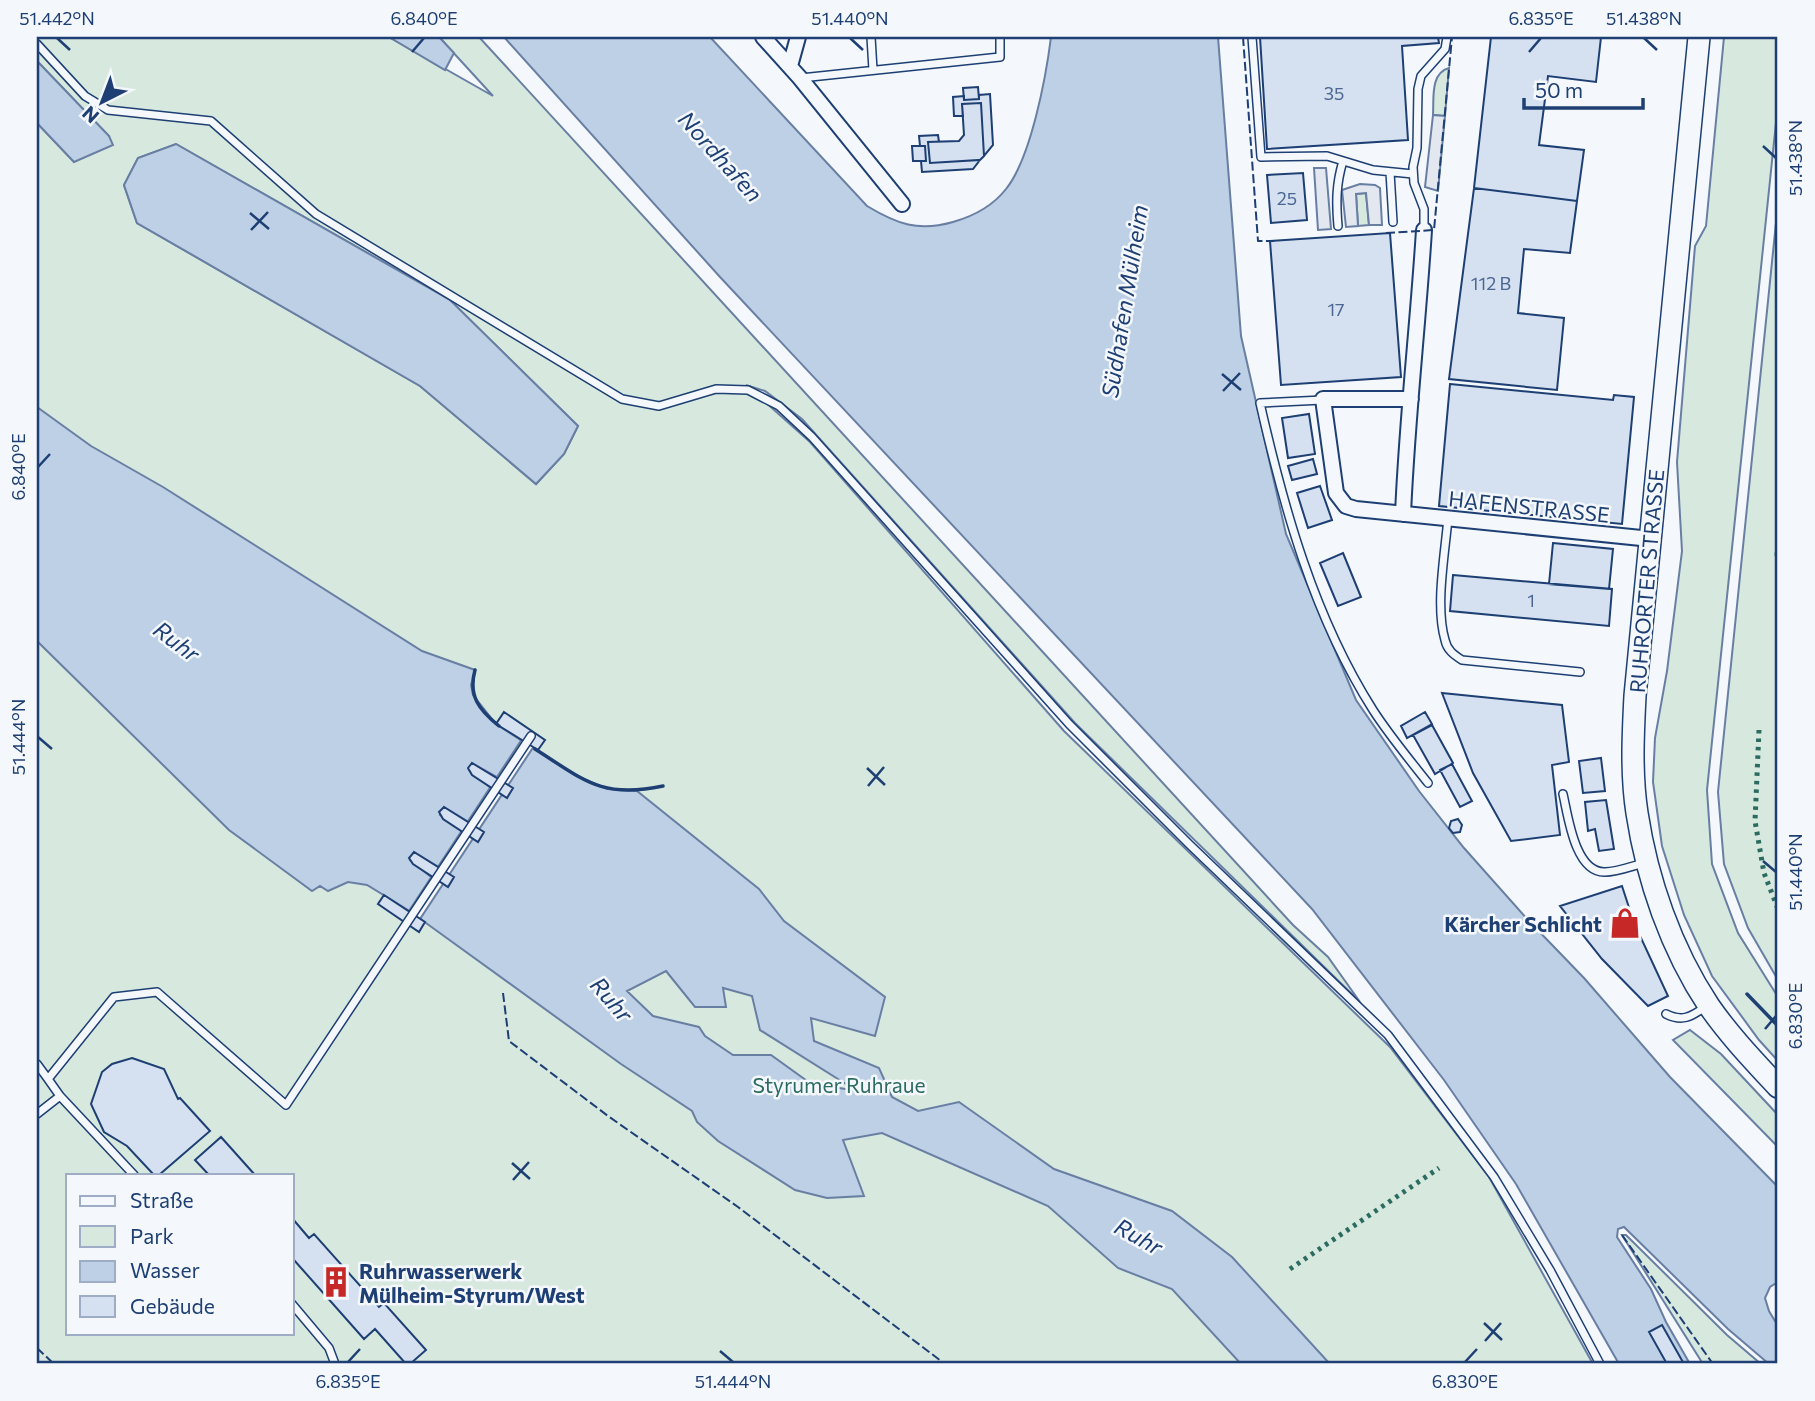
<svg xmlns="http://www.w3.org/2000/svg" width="1815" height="1401" font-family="Commissioner,sans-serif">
<rect width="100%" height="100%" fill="#f4f7fb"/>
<!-- green -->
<path fill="#d7e8df" stroke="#687fa3" stroke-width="2" fill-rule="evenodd" d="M37 37H389L493 96 439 37H479L1293 925 1328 957 1360 1002 1075 723 802 419 765 391 746 385 810 442 1064 731 1390 1047 1489 1177 1593 1364H37V123L74 162 109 136 37 61ZM176 144 450 300 578 426 564 454 536 484 420 386 137 223 124 185 138 158ZM68 1175H292V1333H68Z
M1724 37H1778V103L1707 790 1712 864 1738 933 1778 997V1061L1759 1040 1712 976 1684 915 1662 846 1653 782 1655 738 1667 671 1682 551 1677 462 1695 246 1706 226Z
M1449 68 1445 116 1433 115C1434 99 1430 73 1449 68Z
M1366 193 1369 225 1358 226 1356 194Z
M1778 203V980L1748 928 1724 864 1718 792Z
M1690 1030 1721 1054 1778 1115V1147L1673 1040Z
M1622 1235H1626L1727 1335 1761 1364H1703Z"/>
<!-- parking -->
<path fill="#e3e8f0" stroke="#687fa3" stroke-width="2" d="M1433 115 1445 116 1438 191 1425 187Z
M1314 168H1326L1331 229 1318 230Z
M1360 184 1375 185 1380 188 1382 225H1369L1366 193 1356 194 1358 226 1346 227 1342 190Z"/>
<!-- water -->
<path fill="#bed0e5" stroke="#687fa3" stroke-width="2" fill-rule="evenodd" d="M389 37H439L454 53 445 70Z
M504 37H710L867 206C897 224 918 232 953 222 974 216 992 207 1006 189 1031 158 1046 77 1051 37H1218L1241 336 1286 534 1356 700 1419 791 1464 848 1529 921 1584 978 1670 1077 1778 1187V1282L1770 1287 1765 1298 1769 1311 1778 1326V1364H1769L1728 1329 1624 1227 1618 1229 1617 1237 1651 1289 1666 1322 1690 1364H1619L1516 1184 1444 1080 1312 909 720 277Z
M37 61 109 136 113 145 74 162 37 123Z
M176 144 450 300 578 426 564 454 536 484 420 386 137 223 124 185 138 158Z
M37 407 91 446 163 487 422 651 475 670 471 685 473 695 496 724 575 775 607 789 637 791 759 889 784 921 885 997 875 1036 811 1018 814 1041 879 1068 892 1097 918 1111 959 1102 1054 1169 1172 1211 1232 1257 1330 1364H1241L1172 1289 1118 1268 1048 1206 882 1133 843 1140 864 1196 827 1198 795 1190 718 1141 697 1122 692 1111 621 1064 408 910 367 885 348 882 328 891 320 886 312 891 229 830 37 641ZM472 763 497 777 490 787 469 770ZM444 807 467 821 461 830 440 815ZM414 852 437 866 430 876 410 860ZM666 971 695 1007H726L723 988 752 996 760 1030 857 1091 810 1083 771 1055H733L705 1036 699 1027 653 1016 627 991Z"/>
<!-- pier -->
<path fill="#f4f7fb" stroke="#687fa3" stroke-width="2" d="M522 739 534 746 418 922 407 914Z"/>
<!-- building -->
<path fill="#d5e0f0" stroke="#1d3f73" stroke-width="2" d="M1260 37H1438L1439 43 1402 46 1408 140 1267 149Z
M1491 37H1601L1596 82 1548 76 1539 145 1584 150 1577 201 1474 188Z
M978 87 979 99 964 100 963 88Z
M990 94 993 145 984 156 981 103 962 104 963 116H954L953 97 964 96V100L979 99V95Z
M981 103 984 156 980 160 930 163 928 142 959 141 964 135 962 104Z
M938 135 939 142H928L930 163 980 160 973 169 922 172 921 161H926L925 146H920L919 136Z
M912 146H925L926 161H913Z
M1303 173 1307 220 1271 223 1267 175Z
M1474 188 1577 201 1570 253 1524 249 1518 313 1564 318 1557 390 1449 379Z
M1390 233 1401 377 1281 385 1270 241Z
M1450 384 1613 400 1614 395 1634 397 1622 524 1439 506Z
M1309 414 1315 454 1288 458 1282 418Z
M1313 459 1317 474 1292 480 1288 466Z
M1320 486 1332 520 1308 528 1297 493Z
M1553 543 1613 549 1609 589 1549 584Z
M1343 553 1361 597 1338 606 1320 563Z
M1453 575 1612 589 1609 626 1450 611Z
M1442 693 1562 705 1569 762 1552 765 1560 835 1511 841 1473 773Z
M504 712 545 740 538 750 496 724Z
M1425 712 1432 724 1407 738 1401 726Z
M1432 725 1453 763 1435 774 1413 735Z
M1601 758 1605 791 1583 793 1579 761Z
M472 763 513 788 507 798 472 775 468 768Z
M1452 764 1472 801 1460 807 1440 770Z
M1606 800 1614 849 1599 851 1595 829 1588 831 1585 802Z
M444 807 484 832 478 842 443 819 439 812Z
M1458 819 1462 825 1460 832 1453 833 1449 828 1451 821Z
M414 852 454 877 448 887 413 864 409 858Z
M1622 886 1634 923 1668 996 1648 1006 1602 959 1560 906Z
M384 895 425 922 419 932 378 904Z
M132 1058 164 1069 178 1099 180 1098 210 1131 159 1175H154L127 1146 104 1132 91 1104 102 1072 112 1064Z
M221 1137 255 1175H209L195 1160Z
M292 1218 309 1238 314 1234 379 1307 384 1303 426 1350 410 1364H406L375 1329 364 1339 294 1260 292 1262Z
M1662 1325 1684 1364H1667L1649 1332Z"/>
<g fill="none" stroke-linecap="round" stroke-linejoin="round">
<defs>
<path id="lane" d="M871 37 873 70
M1252 37 1261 157 1327 156 1373 170 1413 174
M37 44 85 96 108 110 211 121 316 214 622 399 659 406 716 389 748 390 779 406 812 437 1069 724 1190 845 1388 1035 1494 1177 1550 1270 1600 1364
M801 78 1000 57V37
M1390 172 1393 222
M1338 226C1336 202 1336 184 1343 161
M1424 230V209L1414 183 1413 167 1417 148 1418 89 1421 76 1445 49 1447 37
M1323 400 1260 403C1284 509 1314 617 1373 710 1389 735 1409 759 1428 783
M1448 518C1445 554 1435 606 1445 640 1447 650 1454 655 1462 660L1580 672
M1563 794C1568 816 1575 873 1605 872 1617 872 1632 866 1644 863
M1666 1014C1682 1022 1691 1017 1705 1007
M37 1064 48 1079 114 997 157 992 286 1105 531 736
M48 1079 60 1096 134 1175
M37 1114 60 1096
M292 1304 329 1348 335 1364"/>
<path id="street" d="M763 37 800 78 902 204
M790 66 798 37
M1411 399H1323L1336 493 1346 506 1356 509 1651 539
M1403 514C1407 419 1418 325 1424 230"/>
<path id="secondary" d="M1699 37 1635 696C1633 735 1631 774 1637 813 1647 879 1671 949 1709 1006 1729 1035 1754 1061 1778 1087"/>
</defs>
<!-- lane casing -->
<use href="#lane" stroke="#1d3f73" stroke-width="10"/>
<!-- street casing -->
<use href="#street" stroke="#1d3f73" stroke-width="18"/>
<!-- secondary casing -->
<use href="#secondary" stroke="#1d3f73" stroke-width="24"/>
<!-- lane -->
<use href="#lane" stroke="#f4f7fb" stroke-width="7"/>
<!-- street -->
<use href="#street" stroke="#f4f7fb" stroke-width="14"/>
<!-- secondary -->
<use href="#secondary" stroke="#f4f7fb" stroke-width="21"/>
<!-- hedge -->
<path stroke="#2c6c60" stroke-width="5" stroke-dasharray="3.5 5" stroke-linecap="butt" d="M1777 556 1778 540
M1759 730 1755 821 1764 873 1778 909
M1290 1269 1439 1168"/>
<!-- fence -->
<path stroke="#1d3f73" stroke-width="2" stroke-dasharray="9 3.5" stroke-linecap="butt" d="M1243 37 1258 241H1274
M1386 233 1434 230 1452 37
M503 993 509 1041 608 1116 738 1207 945 1364
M1622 1235 1713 1364
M37 1348 54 1364"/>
<!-- wall -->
<path stroke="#1d3f73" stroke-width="3.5" d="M475 670C468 696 479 710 499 726
M535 749C584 780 601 799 663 786
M1747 994 1778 1026"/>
</g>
<!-- ticks -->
<path fill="none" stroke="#1d3f73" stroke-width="2.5" d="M57 38 70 50M850 38 863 50M1644 38 1657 50M412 52 424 38M1529 52 1541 38M1763 146 1776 158M250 213 269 229M251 230 268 212M1222 374 1241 390M1223 391 1240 373M38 467 50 454M38 737 52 749M867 768 885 785M868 786 884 767M1763 861 1776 872M1765 1029 1776 1016M512 1163 530 1179M513 1180 529 1162M1484 1323 1502 1340M1485 1341 1501 1323M720 1351 733 1362M348 1362 360 1349M1465 1362 1477 1349"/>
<!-- icons -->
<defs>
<symbol id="shop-bare" viewBox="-9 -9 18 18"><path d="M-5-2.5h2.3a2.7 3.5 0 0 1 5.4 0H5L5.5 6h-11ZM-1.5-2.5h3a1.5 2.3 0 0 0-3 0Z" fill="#c62828" stroke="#f4f7fb" stroke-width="2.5" paint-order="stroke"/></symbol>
<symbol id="building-bare" viewBox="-9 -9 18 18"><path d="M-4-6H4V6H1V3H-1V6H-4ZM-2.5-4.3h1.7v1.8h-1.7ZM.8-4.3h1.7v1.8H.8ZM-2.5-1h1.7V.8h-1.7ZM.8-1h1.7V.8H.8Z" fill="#c62828" stroke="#f4f7fb" stroke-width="2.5" paint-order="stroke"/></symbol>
</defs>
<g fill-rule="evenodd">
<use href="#shop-bare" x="1603" y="901" width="44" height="44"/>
<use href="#building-bare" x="314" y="1260" width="44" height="44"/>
</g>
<g text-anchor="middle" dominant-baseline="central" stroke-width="5" stroke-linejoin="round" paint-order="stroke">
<!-- number labels -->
<g font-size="18" fill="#4b6792">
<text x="1334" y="93">35</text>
<text x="1287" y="198">25</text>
<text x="1491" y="283">112 B</text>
<text x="1336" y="309">17</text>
<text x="1531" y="600">1</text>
</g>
<!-- street labels -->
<g font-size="21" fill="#1d3f73" stroke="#f4f7fb">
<text transform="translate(1529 506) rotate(6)">HAFENSTRASSE</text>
<text transform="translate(1646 581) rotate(-85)">RUHRORTER STRASSE</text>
</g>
<!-- poi labels -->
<g font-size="21" font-weight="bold" fill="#1d3f73" stroke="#f4f7fb" text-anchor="end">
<text x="1602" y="923">Kärcher Schlicht</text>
<text x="359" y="1270" text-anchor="start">Ruhrwasserwerk<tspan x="359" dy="24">Mülheim-Styrum/West</tspan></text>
</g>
<!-- park labels -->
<g font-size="21" fill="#2c6c60" stroke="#f4f7fb">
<text x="839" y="1084">Styrumer Ruhraue</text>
</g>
<!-- water labels -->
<g font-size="23" font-style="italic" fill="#1d3f73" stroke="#f4f7fb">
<text transform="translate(721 156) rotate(48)">Nordhafen</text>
<text transform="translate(1124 301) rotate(-81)">Südhafen Mülheim</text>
<text transform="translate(177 641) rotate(37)">Ruhr</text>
<text transform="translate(612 999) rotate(49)">Ruhr</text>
<text transform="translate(1139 1236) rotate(29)">Ruhr</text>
</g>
</g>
<!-- border -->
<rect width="1815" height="1401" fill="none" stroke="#f4f7fb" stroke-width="77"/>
<!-- legend -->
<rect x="66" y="1174" width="228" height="161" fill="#f4f7fb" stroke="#9eadc5" stroke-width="2"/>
<rect x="80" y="1196" width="35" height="10" fill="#f4f7fb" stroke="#9eadc5" stroke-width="2"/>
<text x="130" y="1208" font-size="21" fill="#1d3f73">Straße</text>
<rect x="80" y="1226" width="35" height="21" fill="#d7e8df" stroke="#9eadc5" stroke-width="2"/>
<text x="130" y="1244" font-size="21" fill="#1d3f73">Park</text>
<rect x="80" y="1261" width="35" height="21" fill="#bed0e5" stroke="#9eadc5" stroke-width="2"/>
<text x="130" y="1278" font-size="21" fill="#1d3f73">Wasser</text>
<rect x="80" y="1296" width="35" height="21" fill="#d5e0f0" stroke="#9eadc5" stroke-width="2"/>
<text x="130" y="1314" font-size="21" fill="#1d3f73">Gebäude</text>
<!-- north arrow -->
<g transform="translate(102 102) rotate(222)" stroke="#f4f7fb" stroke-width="5" paint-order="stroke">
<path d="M0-5L12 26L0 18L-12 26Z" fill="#1d3f73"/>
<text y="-10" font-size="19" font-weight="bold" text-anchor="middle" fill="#1d3f73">N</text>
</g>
<!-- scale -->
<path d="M1524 98v10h119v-10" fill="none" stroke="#1d3f73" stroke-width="3.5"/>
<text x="1535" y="98" font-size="21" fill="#1d3f73" stroke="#f4f7fb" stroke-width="5" paint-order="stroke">50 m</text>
<rect x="38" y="38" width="1738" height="1324" fill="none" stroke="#1d3f73" stroke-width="2.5"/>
<g font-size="18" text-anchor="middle" fill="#1d3f73">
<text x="57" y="25">51.442°N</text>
<text x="424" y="25">6.840°E</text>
<text x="850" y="25">51.440°N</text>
<text x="1541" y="25">6.835°E</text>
<text x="1644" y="25">51.438°N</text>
<text transform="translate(1796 158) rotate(-90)" y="6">51.438°N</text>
<text transform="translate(19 467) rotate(-90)" y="6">6.840°E</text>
<text transform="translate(19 737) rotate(-90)" y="6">51.444°N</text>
<text transform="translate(1796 872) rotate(-90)" y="6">51.440°N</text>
<text transform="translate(1796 1016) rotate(-90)" y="6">6.830°E</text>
<text x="348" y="1388">6.835°E</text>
<text x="733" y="1388">51.444°N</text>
<text x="1465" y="1388">6.830°E</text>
</g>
</svg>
